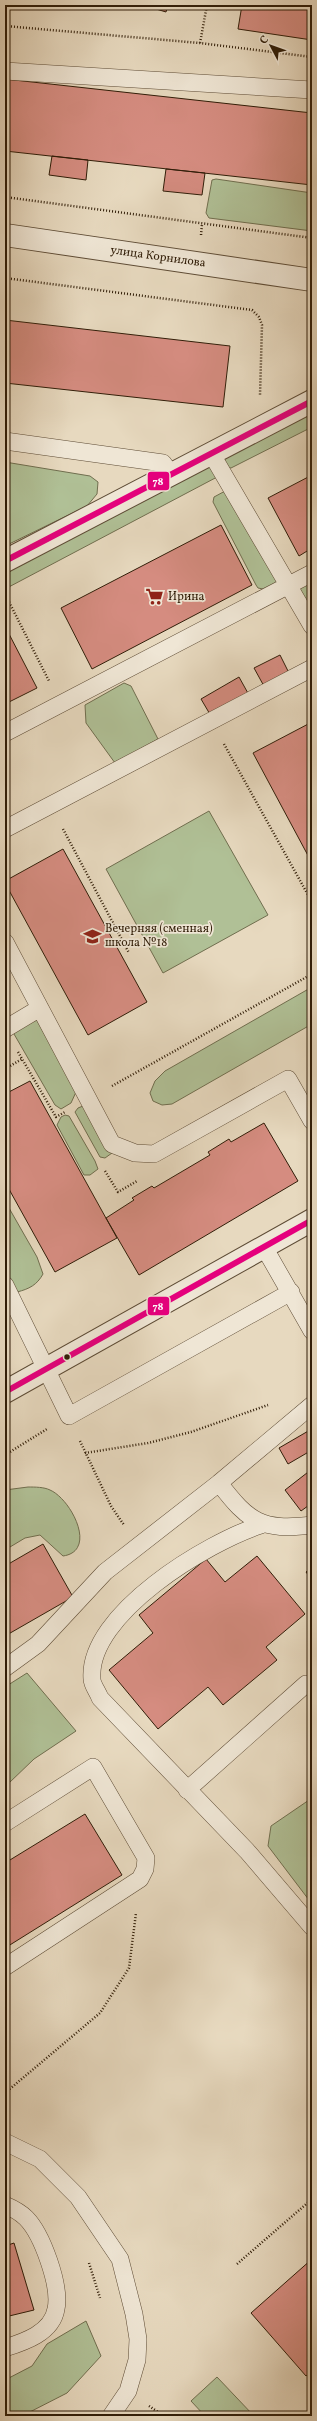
<svg xmlns="http://www.w3.org/2000/svg" width="317" height="2421" font-family="Vollkorn,serif">
<rect width="100%" height="100%" fill="#e7d9bf"/>
<filter id="stains"><feTurbulence type="fractalNoise" baseFrequency=".005" numOctaves="4"/><feColorMatrix values="0 0 0 0 .2 0 0 0 0 .09 0 0 0 0 .02 0 0 0 .5 -.17"/></filter>
<radialGradient id="worn" r=".72"><stop offset=".6" stop-color="#630" stop-opacity="0"/><stop offset="1" stop-color="#630" stop-opacity=".3"/></radialGradient>
<!-- green -->
<path fill="#b0c096" stroke="#706e4f" d="M216 179 312 193V231L209 218 206 213 212 180Z
M312 404V427L231 468 222 466 219 452Z
M210 457 219 476 5 589V562Z
M5 462 90 476 98 482 97 494 87 506 5 546Z
M227 490 278 575 276 583 263 589 258 588 256 585 213 502 214 497Z
M312 578V619L296 588Z
M124 683 131 686 158 739 115 763 86 723 85 705Z
M209 811 268 915 163 973 106 869Z
M312 987V1024L172 1104 162 1105 153 1101 150 1093 155 1081 165 1071Z
M37 1020 76 1092 71 1103 61 1109 55 1105 14 1034 16 1029Z
M83 1106 112 1153 105 1158 100 1157 75 1112 78 1108Z
M65 1115 69 1116 95 1161 98 1169 90 1175H84L57 1125 61 1117Z
M5 1201 37 1257 43 1274C37 1285 29 1289 17 1292L5 1275Z
M28 1487C35 1487 44 1487 50 1490 71 1499 98 1551 63 1556L40 1535 25 1538 5 1550V1490Z
M27 1673 76 1731 34 1759 9 1783 5 1781V1687Z
M312 1798V1904L268 1846 271 1826Z
M86 2321 101 2356 67 2393 22 2416H5V2380L32 2366 47 2344Z
M217 2377 254 2416H205L191 2401Z"/>
<!-- building -->
<path fill="#d58c80" stroke="#301d08" d="M5 5H17V8H5Z
M143 5H168L166 12Z
M242 5H312V40L238 29Z
M5 79 312 113V185L5 151Z
M52 156 88 160 86 180 49 175Z
M166 169 205 173 202 195 163 191Z
M5 320 230 346 223 407 5 383Z
M312 475V548L299 556 268 498Z
M221 525 252 585 92 669 61 608Z
M8 632 37 688 5 704V634Z
M280 655 290 675 265 688 254 668Z
M239 677 249 695 211 716 201 699Z
M312 722V863L253 753Z
M63 849 147 1002 88 1035 5 883V881Z
M30 1081 117 1238 55 1272 5 1182V1094Z
M264 1123 298 1181 139 1275 106 1218 134 1200 132 1198 152 1186 154 1188 210 1155 208 1152 229 1139 231 1142Z
M310 1430 312 1450 288 1464 279 1448Z
M312 1469V1503L301 1511 285 1490Z
M43 1544 73 1597 5 1636V1566Z
M257 1556 305 1614 266 1647 277 1660 223 1705 208 1687 158 1729 109 1670 153 1633 139 1615 206 1559 225 1582Z
M312 1567V1580L306 1572Z
M85 1814 122 1875 5 1948V1863Z
M14 2243 34 2310 5 2317V2246Z
M312 2259V2371L306 2376 251 2313Z"/>
<g fill="none" stroke-linecap="round" stroke-linejoin="round">
<defs>
<path id="service" d="M5 71 312 90
M5 441 163 463 171 474
M211 453 312 626
M5 733 312 573
M5 829 312 668
M5 942 112 1144 135 1153 154 1154 288 1079 312 1121
M5 1029 40 1008
M264 1247 312 1331
M5 1285 69 1416 291 1292
M219 1483C249 1522 261 1531 312 1525
M261 1525C208 1542 87 1614 92 1679 92 1685 98 1692 100 1698L247 1851 312 1927
M5 1668 38 1644 105 1572 219 1483 312 1405
M187 1790 306 1684
M5 1823 93 1767 146 1858 145 1869 140 1879 5 1967
M5 2142 40 2159 78 2197 120 2259 134 2314 138 2339 137 2360 128 2391 111 2416
M5 2205C12 2208 20 2212 26 2218 42 2234 61 2286 56 2309 52 2333 24 2342 5 2348"/>
<path id="minor" d="M5 561 312 401"/>
<path id="tertiary" d="M5 235 312 280
M5 1392 312 1220"/>
</defs>
<!-- service casing -->
<use href="#service" stroke="#5e4c36" stroke-width="18"/>
<!-- minor casing -->
<use href="#minor" stroke="#5e4c36" stroke-width="24"/>
<!-- tertiary casing -->
<use href="#tertiary" stroke="#5e4c36" stroke-width="24"/>
<!-- path -->
<path stroke="#301d08" stroke-width="2.5" stroke-dasharray="1 2" stroke-linecap="butt" d="M5 26 200 43 312 57
M200 43 207 5
M5 197 312 238
M201 235 202 224
M5 278 252 310 259 317 262 325 260 395
M5 594 49 681
M224 744 312 902
M63 829 129 953
M18 1052 56 1117 65 1112
M5 1069 22 1059
M112 1086 312 974
M105 1171 118 1192 137 1181
M80 1441 111 1506 124 1525
M85 1453 148 1443 191 1432 268 1405
M5 1455 47 1429
M5 2093 100 2013 129 1968 136 1913
M89 2263 100 2298
M237 2264 312 2199
M149 2406 164 2416"/>
<!-- service -->
<use href="#service" stroke="#efe6d5" stroke-width="17"/>
<!-- minor -->
<use href="#minor" stroke="#efe6d5" stroke-width="22"/>
<!-- tertiary -->
<use href="#tertiary" stroke="#efe6d5" stroke-width="22"/>
<defs>
<path id="bus-1" d="M5 561 312 401
M5 1392 312 1220"/>
</defs>
<!-- bus-1 casing -->
<use href="#bus-1" stroke="#efe6d5" stroke-width="9"/>
<!-- bus-1 -->
<use href="#bus-1" stroke="#e5007d" stroke-width="6"/>
</g>
<!-- icons -->
<defs>
<symbol id="supermarket-bare" viewBox="-9 -9 18 18"><path d="M-6-5.5h2.5l.6 2H6L4.5 2H-2.5L-4.4-4H-6ZM-1.5 3.2a1.3 1.3 0 1 0 .1 0ZM3 3.2a1.3 1.3 0 1 0 .1 0Z" fill="#8f2418" stroke="#efe6d5" stroke-width="2.5" paint-order="stroke"/></symbol>
<symbol id="school-bare" viewBox="-9 -9 18 18"><path d="M0-5L7-2L0 1L-7-2ZM-4 1L0 2.5L4 1V4Q0 6-4 4Z" fill="#8f2418" stroke="#efe6d5" stroke-width="2.5" paint-order="stroke"/></symbol>
</defs>
<g fill-rule="evenodd">
<use href="#supermarket-bare" x="142" y="584" width="25" height="25"/>
<use href="#school-bare" x="80" y="924" width="25" height="25"/>
</g>
<!-- markers -->
<circle fill="#301d08" stroke="#efe6d5" stroke-width="1.5" cx="67" cy="1357" r="3.5"/>
<g text-anchor="middle" dominant-baseline="central" stroke-width="3.5" stroke-linejoin="round" paint-order="stroke">
<!-- street labels -->
<g font-size="12" fill="#301d08" stroke="#efe6d5">
<text transform="translate(158 257) rotate(8)">улица Корнилова</text>
</g>
<!-- poi labels -->
<g font-size="12" fill="#301d08" stroke="#efe6d5" text-anchor="start">
<text x="168" y="597">Ирина</text>
<text x="105" y="929">Вечерняя (сменная)<tspan x="105" dy="14">школа №18</tspan></text>
</g>
</g>
<g stroke="#efe6d5" stroke-width="1.5">
<rect x="147" y="471" width="23" height="20" rx="4" fill="#e5007d"/>
<rect x="147" y="1296" width="23" height="20" rx="4" fill="#e5007d"/>
</g>
<g font-size="11" text-anchor="middle" font-weight="bold" fill="#fff">
<text x="158" y="485">78</text>
<text x="158" y="1310">78</text>
</g>
<!-- margin -->
<rect width="317" height="2421" fill="none" stroke="#e7d9bf" stroke-width="20"/>
<rect x="6" y="6" width="305" height="2409" fill="none" stroke="#301d08" stroke-width="2"/>
<rect x="10" y="10" width="297" height="2401" fill="none" stroke="#301d08"/>
<!-- north arrow -->
<g transform="translate(271 46) rotate(311)" stroke="#efe6d5" stroke-width="3" paint-order="stroke">
<path d="M0-3L7 15L0 10L-7 15Z" fill="#301d08"/>
<text y="-6" font-size="11" font-weight="bold" text-anchor="middle" fill="#301d08">С</text>
</g>
<rect width="100%" height="100%" filter="url(#stains)"/>
<rect width="100%" height="100%" fill="url(#worn)"/>
</svg>
